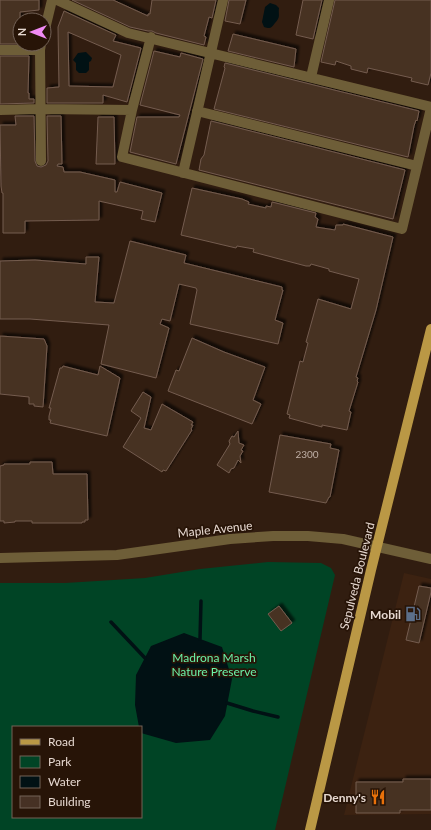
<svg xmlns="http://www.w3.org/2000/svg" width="431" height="830" font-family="Lato,sans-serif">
<defs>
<filter id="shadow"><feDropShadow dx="3" dy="-3" stdDeviation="1" flood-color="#0009"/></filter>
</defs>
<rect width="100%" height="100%" fill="#311d10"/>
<!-- built -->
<path fill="#3c2211" d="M404 573 431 579V814L344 815Z"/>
<!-- green -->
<path fill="#004425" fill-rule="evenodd" d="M268 562 321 563 331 568 335 575 275 830H0V583H65L145 578 200 569ZM13 727H141V817H13Z"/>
<!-- water -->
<path fill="#011114" d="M270 3 276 5 279 8C278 15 281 17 275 23 271 28 271 29 264 27L262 22 265 7Z
M86 52 92 58 91 61 89 62V70L86 73H79L76 70V63L73 60 78 53Z
M184 633 222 647 232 679 225 716 210 740 176 743 141 733V727H139L135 705 136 675 151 646Z"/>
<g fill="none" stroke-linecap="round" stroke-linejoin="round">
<!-- stream -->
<path stroke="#011114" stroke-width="3.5" d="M111 622 145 658
M200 639 201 601
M227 703 253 711 278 717"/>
</g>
<!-- building -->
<path fill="#463124" stroke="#745c4e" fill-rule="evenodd" filter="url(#shadow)" d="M0 0H39V10L20 12V44H0Z
M72 0H113L148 16V14H150L152 0H216L212 18 209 17 204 36 206 37 204 45 156 33 152 31H148L130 27Z
M229 0H246L240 24 225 21Z
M303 0H322L313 39 296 35Z
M335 0H431V73L428 85 411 81 412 78 368 68 367 73 351 69V66L336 61 335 65 321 62Z
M64 11 116 35 113 41 141 48 127 102 103 95V103H47V88L59 87 58 27ZM68 32 121 55 113 87 69 86Z
M233 34 296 49 294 67 228 51Z
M154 51 180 57 181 53 203 59 176 164 130 152 137 117H179L180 115 140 105Z
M0 56H29L28 93H29V99H34V103L0 104Z
M225 63 419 111 417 121 416 120 414 126 408 157 214 109 225 68 224 67Z
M15 116H34L35 161 37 166 41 167 46 165 48 161 47 116H61L62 164H58L57 166 63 167 64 172H80L115 180V192H117L120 182 162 193 155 222 141 219 143 211 99 201V220L25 221V233H3V193H2L1 186 0 125H16Z
M98 117H114L115 164H96Z
M211 121 405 170 393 219 199 170 201 159 204 155Z
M192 188 242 199 249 202 248 204 266 208V206L271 207 272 202 316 213 315 217 318 219 316 227 335 230 336 225H343V224L393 237 376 310 356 377 358 378 357 381 358 382 349 411 351 412 347 430 322 425V427L289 418 290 415 287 414 300 361 303 362 308 343 306 342 318 299 351 309 359 279 329 271V269L311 264 310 266H306L253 252 254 249 237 246 236 248 181 235Z
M130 241 186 255 184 263 282 287V290H283L275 320 283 323 278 344 190 324 197 290 196 288 179 284 170 321 162 319 160 324 169 328 156 378 101 364 109 325 30 319H0V261L35 260 86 264V257H99L95 302 114 303Z
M0 336 44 339 47 346 43 407 34 406V404H29V397L0 394Z
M192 338 224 352 265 367 253 400 261 404 252 424 168 391 176 370 179 371Z
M63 366 98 375 100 366 120 378 107 436 50 423 51 420H49V416L51 408H49L60 368H62Z
M143 392 151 397 144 428 151 430 162 404 193 422 191 425H193L191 429 192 430 166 471 163 470 162 472 123 447 141 418 131 411Z
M238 431 239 443 244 445 241 450 243 451 240 456 241 463 238 460 234 468 231 469 229 473 217 465 230 444 229 441 232 436 234 437Z
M280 435 331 444 330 448 339 450 330 497H329L326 503 269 492Z
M30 462H52L53 474H87L88 520H85V522H82V523H32V521H15V522L4 523V521H0V466L4 465V464H30Z
M419 586 431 588V592L419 643 406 640Z
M279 606 292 623 281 631 268 614Z
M403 779H431V810H400V813H356V782H403Z"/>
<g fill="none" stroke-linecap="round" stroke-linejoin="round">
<!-- minor -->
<path stroke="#6e5e38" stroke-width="10" d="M57 0 128 33 431 107
M44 33 52 0
M151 37 132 110 122 157 402 229 431 108
M0 50H40
M311 77 329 0
M0 110 40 109 132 110
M197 111 417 166
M41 161 40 50 41 44
M183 173 223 0"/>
<!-- tertiary -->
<path stroke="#6e5e38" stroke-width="10" d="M0 558 117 555 230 539 273 536H308L343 539 431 559"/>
<!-- primary -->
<path stroke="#ba9845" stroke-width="10" d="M310 830 371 570 431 329"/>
</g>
<!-- icons -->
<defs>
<symbol id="fuel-bare" viewBox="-9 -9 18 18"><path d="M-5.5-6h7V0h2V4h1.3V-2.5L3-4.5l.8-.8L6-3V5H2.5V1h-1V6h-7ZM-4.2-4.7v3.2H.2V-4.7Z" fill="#5c6f8a" stroke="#271407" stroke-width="2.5" paint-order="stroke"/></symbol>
<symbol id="restaurant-bare" viewBox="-9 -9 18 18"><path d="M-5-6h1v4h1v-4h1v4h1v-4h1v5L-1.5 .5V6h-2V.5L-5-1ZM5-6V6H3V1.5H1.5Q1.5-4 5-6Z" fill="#e8710a" stroke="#271407" stroke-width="2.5" paint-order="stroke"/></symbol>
</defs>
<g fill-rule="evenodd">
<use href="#fuel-bare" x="402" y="603" width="22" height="22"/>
<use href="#restaurant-bare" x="367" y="786" width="22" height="22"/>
</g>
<g text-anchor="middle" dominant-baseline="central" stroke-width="3.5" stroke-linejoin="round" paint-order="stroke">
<!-- number labels -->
<g font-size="10" fill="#beaea5">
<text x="307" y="454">2300</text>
</g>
<!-- street labels -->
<g font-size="12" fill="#e6d8d0" stroke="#271407">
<text transform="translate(215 529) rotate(-6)">Maple Avenue</text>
<text transform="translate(357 576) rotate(-76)">Sepulveda Boulevard</text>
</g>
<!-- poi labels -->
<g font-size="12" font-weight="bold" fill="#e6d8d0" stroke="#271407" text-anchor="end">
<text x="401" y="614">Mobil</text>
<text x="366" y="797">Denny's</text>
</g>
<!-- park labels -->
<g font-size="12" fill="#6cf3a9" stroke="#271407">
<text x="214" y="657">Madrona Marsh<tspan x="214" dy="14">Nature Preserve</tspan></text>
</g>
</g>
<!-- legend -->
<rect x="12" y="726" width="130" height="92" fill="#271407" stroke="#736257"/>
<rect x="20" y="739" width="20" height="6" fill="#ba9845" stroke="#736257"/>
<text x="48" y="746" font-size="12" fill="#e6d8d0">Road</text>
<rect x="20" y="756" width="20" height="12" fill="#004425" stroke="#736257"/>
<text x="48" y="766" font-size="12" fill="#e6d8d0">Park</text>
<rect x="20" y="776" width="20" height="12" fill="#011114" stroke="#736257"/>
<text x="48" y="786" font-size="12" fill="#e6d8d0">Water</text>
<rect x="20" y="796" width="20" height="12" fill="#463124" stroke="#736257"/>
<text x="48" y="806" font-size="12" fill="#e6d8d0">Building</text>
<!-- north arrow -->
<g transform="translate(32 32) rotate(270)"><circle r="19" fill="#271407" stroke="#736257"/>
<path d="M0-3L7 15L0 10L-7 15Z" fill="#f18af4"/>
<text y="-6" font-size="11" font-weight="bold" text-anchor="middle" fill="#e6d8d0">N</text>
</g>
</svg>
